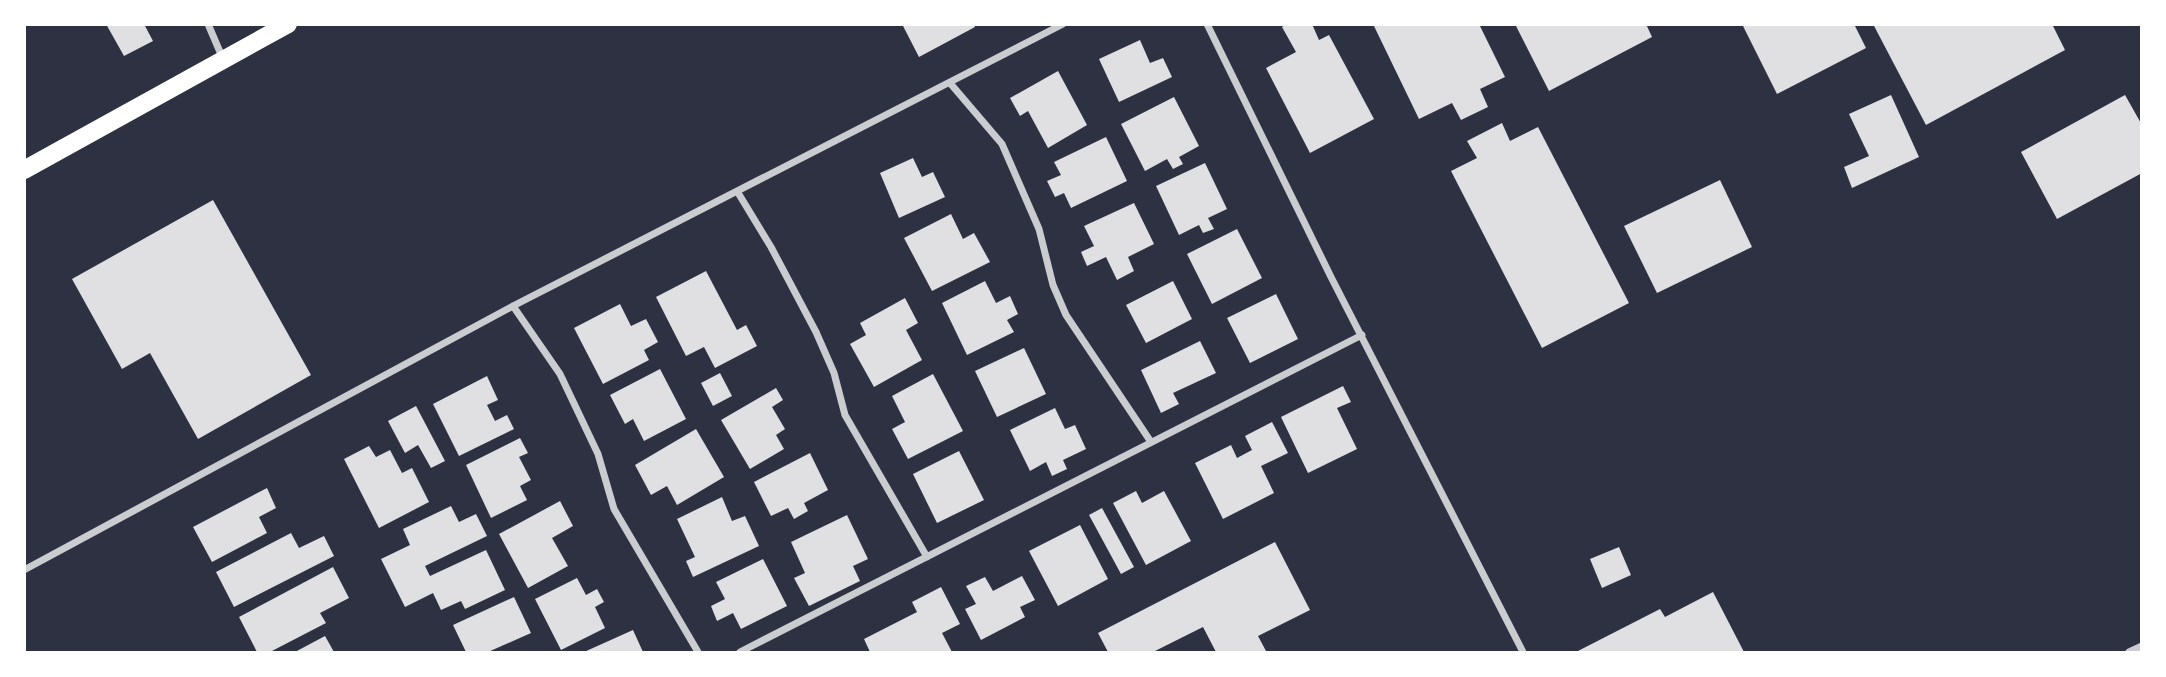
<svg xmlns="http://www.w3.org/2000/svg" width="2166" height="677" font-family="Lato,sans-serif">
<rect width="100%" height="100%" fill="#2d3142"/>
<!-- building -->
<path fill="#e0e0e3" d="M106 24H144L153 41 124 56Z
M902 24H973L975 27 919 57Z
M1286 24H1312L1319 40 1329 35 1374 119 1310 153 1266 68 1296 52 1282 27Z
M1373 24H1479L1505 77 1480 89 1488 107 1461 120 1452 103 1419 119Z
M1515 24H1646L1652 37 1549 91Z
M1742 24H1854L1866 48 1777 94Z
M1873 24H2052L2065 50 1926 125Z
M1140 40 1150 63 1163 58 1172 77 1119 102 1099 59Z
M1058 71 1087 125 1048 148 1028 111 1020 116 1010 98Z
M1891 95 1919 157 1852 188 1844 167 1869 156 1849 114Z
M2125 95 2142 125V173L2057 219 2021 152Z
M1174 97 1199 146 1179 157 1183 164 1173 169 1167 159 1145 171 1121 124Z
M1502 123 1510 141 1538 127 1629 303 1542 348 1451 171 1477 158 1467 141Z
M1106 137 1127 181 1071 208 1064 193 1055 197 1047 181 1061 175 1054 162Z
M913 158 922 177 933 172 945 197 899 218 880 173Z
M1205 163 1227 209 1208 218 1214 229 1203 233 1199 225 1179 235 1156 186Z
M1720 180 1752 247 1657 293 1624 226Z
M213 200 311 375 198 439 150 353 122 369 72 279Z
M1134 203 1154 244 1128 257 1134 271 1117 280 1106 257 1087 266 1081 252 1094 246 1084 226Z
M951 214 963 239 974 233 990 262 932 291 904 238Z
M1237 229 1262 278 1212 304 1187 254Z
M706 271 737 330 746 325 757 346 715 368 704 347 686 356 656 297Z
M985 281 996 303 1010 296 1018 314 1007 320 1014 332 967 355 942 303Z
M1173 281 1192 319 1146 343 1126 305Z
M1276 294 1298 339 1250 363 1227 318Z
M905 298 918 323 906 330 922 360 874 387 850 344 866 335 860 323Z
M620 304 631 326 646 319 658 342 644 350 649 360 603 384 574 328Z
M1200 341 1216 373 1173 393 1179 404 1161 413 1141 370Z
M1024 348 1046 394 997 417 975 371Z
M660 369 686 419 644 441 633 419 625 424 610 395Z
M720 373 732 396 713 406 701 383Z
M933 374 963 431 908 459 892 429 905 422 892 396Z
M487 376 498 400 487 405 495 421 507 415 514 429 459 456 433 404Z
M1343 386 1351 402 1337 408 1357 449 1308 473 1281 417Z
M776 388 783 400 772 407 785 429 776 435 784 449 750 469 721 420Z
M416 406 445 461 431 468 418 445 405 453 388 421Z
M1055 408 1065 429 1075 425 1086 449 1063 460 1067 469 1052 476 1046 462 1030 471 1010 430Z
M1272 422 1288 453 1261 466 1274 493 1223 519 1195 463 1231 445 1237 458 1252 450 1245 436Z
M696 429 724 477 677 505 667 486 651 495 635 465Z
M520 438 528 453 519 457 531 480 520 486 527 500 491 518 466 465Z
M369 446 376 457 390 450 402 473 412 468 429 502 379 528 344 459Z
M959 451 984 500 937 523 913 474Z
M810 453 828 490 804 503 808 511 794 519 788 508 771 516 754 482Z
M267 488 276 508 259 517 267 533 212 562 193 527Z
M1136 491 1142 503 1164 491 1191 541 1146 565 1113 503Z
M722 497 732 521 745 516 759 546 693 577 686 561 695 557 677 519Z
M560 501 573 526 552 538 568 566 528 588 499 534Z
M451 506 459 522 476 514 487 536 425 566 430 576 486 550 505 590 465 609 461 601 441 610 433 593 405 607 381 559 410 545 403 529Z
M1102 508 1134 567 1121 574 1089 515Z
M847 515 868 559 853 566 860 581 809 606 794 578 805 573 791 542Z
M1080 525 1108 579 1058 606 1029 551Z
M291 533 299 548 324 536 334 556 234 607 216 572Z
M1275 542 1310 610 1258 636 1266 651 1216 652 1203 627 1153 652H1108L1098 633Z
M1619 547 1631 575 1602 588 1590 559Z
M763 559 787 606 741 629 733 613 717 621 711 606 725 599 716 582Z
M333 567 349 598 320 613 326 623 270 652H257L239 617Z
M1022 576 1035 600 1020 607 1025 617 981 640 965 609 976 604 966 586 985 577 993 591Z
M577 578 586 595 597 589 604 602 595 607 605 628 561 650 535 599Z
M941 587 960 624 942 633 952 652H870L864 639 917 612 912 602Z
M1713 592 1744 652H1576L1660 609 1665 617Z
M514 597 531 633 488 652H466L453 625Z
M633 630 643 652H584Z
M325 636 334 652H295Z"/>
<g fill="none" stroke-linecap="round" stroke-linejoin="round">
<!-- minor -->
<path stroke="#caccd0" stroke-width="7" d="M208 24 223 59
M1207 24 1331 277 1523 652
M950 83 1002 144 1039 229 1053 285 1066 315 1151 442
M737 191 771 247 816 332 834 373 845 415 927 557
M513 306 560 374 598 454 614 509 698 652
M24 570 513 306 1063 24
M740 652 1362 335
M2129 652 2142 646"/>
<!-- primary -->
<path stroke="#fff" stroke-width="18" d="M24 170 288 24"/>
</g>
<!-- border -->
<rect width="2166" height="677" fill="none" stroke="#ffffff" stroke-width="52"/>
</svg>
